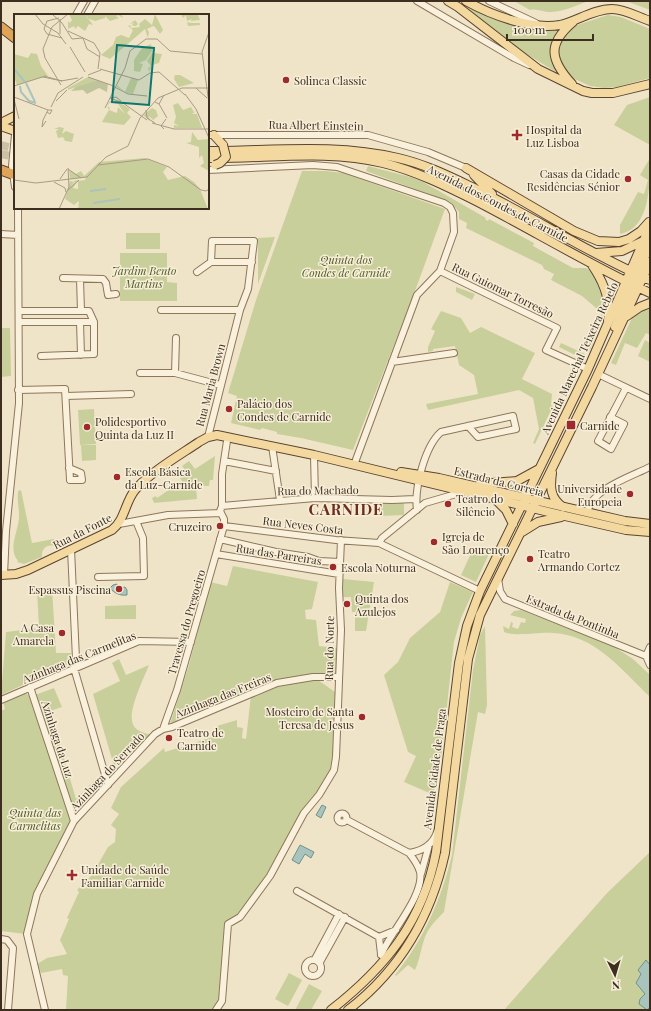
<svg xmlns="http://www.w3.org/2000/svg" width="651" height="1011" font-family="'Playfair Display',serif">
<rect width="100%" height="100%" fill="#f0e4c8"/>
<!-- green -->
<path fill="#c9cf9b" d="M455 1 517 26 540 31 558 30C550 45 549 57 556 72L520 50Z
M514 1H589C577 5 565 11 552 12 544 13 538 8 530 10Z
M626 1H650V10Z
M608 15 621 17 650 29V78L617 87 604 88 590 86 568 76 557 56 560 38 574 26Z
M650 97V145L614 125 627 105Z
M650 158C650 182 651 229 620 234V225L638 192 644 194 648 180 640 175Z
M368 166 418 179 486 218 485 219 488 221 489 219 534 243 533 246 573 268H586L591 271 596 278 603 299 605 315 589 352 584 350 602 313 582 296 551 280 554 274 544 269 542 265 466 228 467 223 459 219V212L450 202 366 171Z
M302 171H326L343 173 445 209 415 291 353 450 301 438 277 434V432L262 428 260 430 231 423 237 396 228 393 256 300Z
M126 233H160V249H126Z
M275 237 258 284V238Z
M120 253H167V282L177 283V301H120Z
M456 287 475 294 472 300 456 292Z
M650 307V335L646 333 637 348 625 343 616 365 611 363 632 318 641 310Z
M441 311 461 318 470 333 481 327 535 353 522 379 552 394 551 405 553 406 535 444 533 443 539 429 533 398 519 390 428 410 426 404 478 394 474 375 459 365 455 346 433 349V351L428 352V347L435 331 431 329Z
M1 328H10L11 376 1 377Z
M645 340 650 343V362L638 356Z
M561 343 585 354V355L579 357 559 347Z
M94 409 96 444 80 445 78 410Z
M81 445H96V460L82 461Z
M215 456 213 480H210L209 486H196L197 499 154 503 152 498 156 496 157 498 182 481 180 478 187 473 182 466 189 461 195 469Z
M21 490 32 543 54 539 57 547C48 543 41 548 42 557L24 564 17 562 18 561C7 548 19 531 19 516 19 506 17 502 18 491Z
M379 502H404V515L380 516Z
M474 547 489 554 476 582 461 575Z
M233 566 318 582 312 609 305 610 306 619 316 620 319 646 337 648V675L276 682 170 724 189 665 210 582 227 586Z
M343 579 374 582 366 631H355V612H352L351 597H342Z
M450 582 473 592 461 618 454 642 441 760 436 770 434 795 404 782 416 756 408 752 384 675 398 662 410 638 440 612Z
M52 589 56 653H71V663L1 695 6 632 39 628 37 591Z
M136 605V619H105V606Z
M521 610 613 646 633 659 649 674 650 697C622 670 594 634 552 633 539 632 515 637 504 632L503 626 509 629 511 622 513 623 512 627 518 629 521 622 525 623 526 619 510 615 514 611Z
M485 626 487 705 485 714 478 712 444 912C436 920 429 927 425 937 421 948 420 959 415 970L408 965 396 976 395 975C424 939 441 900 452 855L473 670 480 635Z
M119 659 126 675 149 665C144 678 127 712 133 724 135 731 145 733 151 735L126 762 124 759 114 766 93 694 120 681 112 663Z
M309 679 318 680 335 692 333 770 265 878 239 914 226 923 220 1000 213 1010H66L68 976 63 975 62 969 41 973 37 964 47 958 67 954 60 940 69 919 67 918 79 892 77 890 92 875 108 847 115 842 116 829 111 825 119 814 111 808 121 787 164 748 165 752 216 736 217 726 237 720V727L243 728 242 738 246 739 251 695 278 684Z
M54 688 62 707 50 711 76 799 102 773 106 784 77 813 74 812 35 695Z
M25 693 31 697 71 822 36 891 25 934 1 931V711L5 709 3 702Z
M650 852V1010H504L607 893Z
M289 973 302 980 288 1006 275 999Z
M309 984 322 991 311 1010H295Z"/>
<!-- water -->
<path fill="#a9c4bc" stroke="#6f938a" d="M117 584 121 588 125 587 127 590V595C120 596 114 593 110 588L113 585Z
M322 805 326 807 321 818 316 815Z
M300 845 314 852 311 858 305 854 299 864 292 860Z
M646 960 650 965V1007L647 1010 639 1004 640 999 645 994 636 983 641 974 638 970Z"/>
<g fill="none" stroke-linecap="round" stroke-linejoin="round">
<!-- major-tunnel -->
<path stroke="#ccc0a6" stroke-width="8" stroke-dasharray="8 4" stroke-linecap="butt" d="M1 145 15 149
M1 154 15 157"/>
<defs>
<path id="minor" d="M417 1 514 58 529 65
M489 1 536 23
M76 15 84 1
M87 15 95 1
M15 135 12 166 15 187
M208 135H368L428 152 466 168
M208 170 313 165 337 167 444 203 450 207 453 213 454 232 440 271 417 295 354 465
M1 234 18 235
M440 271 557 328 546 350 588 369
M197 272 211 262
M63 278 103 279 106 283 108 295 116 294
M80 279 81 311
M161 310H240
M19 311H89L94 322V354L41 356
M19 322H94
M80 322 81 355
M176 338 175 373 220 385
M392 362 454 353
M140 373H175
M598 374 650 399
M18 390 65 389 70 480H82L81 473 69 468
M66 396 131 394
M610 417 624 424 611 449 598 441 626 388
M208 437 240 310 248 289 254 241H212L211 262H252
M272 446 280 500
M314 455 315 498
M224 461 276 471
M222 506 315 498 392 500 415 499
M417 510C414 488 425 446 441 432L513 416 516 429 478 437 468 426
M587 513C591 489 630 477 650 467
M119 524 168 515 221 513
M224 526 336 540 379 543
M220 539 276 552 308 557 319 561 340 562
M379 543 480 591
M379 543 382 538 425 503 463 492
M71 549 76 659 79 666
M216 554 339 574
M4 575 6 531 19 403 18 208
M98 577 144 576 143 538 136 521
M498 578 500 591 505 599 646 656 650 665
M646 656 650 647
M74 668 108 785
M30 687 74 821
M1 700 139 641 191 642
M163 729 177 690 224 526V519L220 511 222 506V474L227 441
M337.5 818a4.5 4.5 0 1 1 9 0a4.5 4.5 0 1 1-9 0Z
M347 820 409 853
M421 874 429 845
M297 891 379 937
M1 939 7 940 13 948 8 1010
M381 954 379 937 396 930
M381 955C389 934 425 895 420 872 418 865 413 858 409 853 422 851 433 845 437 832
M315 959 339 914
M305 968a8 8 0 1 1 16 0a8 8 0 1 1-16 0Z
M320 962 345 917
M45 1010 27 934 37 894 74 821 155 734 163 729 172 727 277 683 313 677H338
M216 1010 222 1001 228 924 240 917 270 876 304 813 319 795 334 770 336 757 341 630 339 588 341 540"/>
<path id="major" d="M448 1 458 7 538 69 583 91 592 93H613L650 84
M466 1C491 15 531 30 560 25 577 21 594 9 612 9 625 9 638 17 650 21
M572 84C550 60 547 44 573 22
M1 123 15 116
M1 126 15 131
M214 135 223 145
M208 151C272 151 335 143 398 158 425 164 451 177 476 189 535 218 590 254 650 280
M208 158C266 159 326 149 383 163 416 171 446 186 476 201 534 231 590 265 650 293
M466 168 574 231 598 241 619 242 629 239 641 231 649 222
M474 175 492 194
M596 253 622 251 645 240
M592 265C603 281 611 301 608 320
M627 316 640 307 650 303
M615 327 650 244
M401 472 439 478 625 521 650 524
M552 473C550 487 550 498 563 507
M480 484 517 481 539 469
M497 501 506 510 513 524
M522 532 538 522 561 517
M1 575 16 574 28 570 112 530C125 520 125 502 135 490 149 473 180 455 199 442L208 437 217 435 314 455 565 516 626 530 650 532
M331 1010C386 967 423 921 436 852L459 663 467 626 480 591 588 369 650 226
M348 1010C400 970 431 917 445 853L468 659 480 615 592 387 650 262"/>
<path id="highway" d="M1 27 15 38
M1 170 12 174"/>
</defs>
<!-- minor casing -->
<use href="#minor" stroke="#8d765c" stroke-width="8"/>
<!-- major casing -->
<use href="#major" stroke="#5b4430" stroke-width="10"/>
<!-- highway casing -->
<use href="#highway" stroke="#5b4430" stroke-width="11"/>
<!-- minor -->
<use href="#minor" stroke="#faf1dc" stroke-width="6"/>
<!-- major -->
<use href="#major" stroke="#f3d9a0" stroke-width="8"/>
<!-- highway -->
<use href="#highway" stroke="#e0a458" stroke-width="9"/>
<defs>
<path id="major-bridge" d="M215 165 220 163 226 157 223 145"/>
</defs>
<!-- major-bridge casing -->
<use href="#major-bridge" stroke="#5b4430" stroke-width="10" stroke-linecap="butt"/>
<!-- major-bridge -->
<use href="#major-bridge" stroke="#f3d9a0" stroke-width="8"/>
</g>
<!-- markers -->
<g fill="#9e2a2b" stroke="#f7eed8" stroke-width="1.5">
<circle cx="286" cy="80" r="4"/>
<path d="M515 129h4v4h4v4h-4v4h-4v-4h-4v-4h4z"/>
<circle cx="628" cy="179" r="4"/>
<circle cx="229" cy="409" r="4"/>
<rect x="566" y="420" width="10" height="10" rx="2"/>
<circle cx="87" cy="427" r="4"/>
<circle cx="117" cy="477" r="4"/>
<circle cx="630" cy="494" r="4"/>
<circle cx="448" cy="504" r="4"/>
<circle cx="220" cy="526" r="4"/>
<circle cx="434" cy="542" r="4"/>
<circle cx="530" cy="559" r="4"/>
<circle cx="333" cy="567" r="4"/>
<circle cx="119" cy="589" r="4"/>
<circle cx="347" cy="604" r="4"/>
<circle cx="62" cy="633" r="4"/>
<circle cx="362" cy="717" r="4"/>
<circle cx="169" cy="738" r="4"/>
<path d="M70 869h4v4h4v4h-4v4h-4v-4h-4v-4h4z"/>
</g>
<g text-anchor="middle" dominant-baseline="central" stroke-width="3" stroke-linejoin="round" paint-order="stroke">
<!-- poi labels -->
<g font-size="11" fill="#3d2e20" stroke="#f7eed8" text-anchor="start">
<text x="294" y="80">Solinca Classic</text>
<text x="526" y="129">Hospital da<tspan x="526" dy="13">Luz Lisboa</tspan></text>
<text x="620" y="173" text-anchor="end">Casas da Cidade<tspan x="620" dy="13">Residências Sénior</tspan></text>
<text x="237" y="403">Palácio dos<tspan x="237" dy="13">Condes de Carnide</tspan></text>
<text x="95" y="421">Polidesportivo<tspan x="95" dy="13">Quinta da Luz II</tspan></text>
<text x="580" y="425">Carnide</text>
<text x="125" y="471">Escola Básica<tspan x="125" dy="13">da Luz-Carnide</tspan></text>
<text x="622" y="488" text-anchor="end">Universidade<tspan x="622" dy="13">Europeia</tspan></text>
<text x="456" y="498">Teatro do<tspan x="456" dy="13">Silêncio</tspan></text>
<text x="212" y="526" text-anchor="end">Cruzeiro</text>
<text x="442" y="536">Igreja de<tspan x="442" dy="13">São Lourenço</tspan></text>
<text x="538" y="553">Teatro<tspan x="538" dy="13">Armando Cortez</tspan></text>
<text x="341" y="567">Escola Noturna</text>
<text x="111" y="589" text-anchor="end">Espassus Piscina</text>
<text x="355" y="598">Quinta dos<tspan x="355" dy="13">Azulejos</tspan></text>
<text x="54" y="627" text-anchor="end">A Casa<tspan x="54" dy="13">Amarela</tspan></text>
<text x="354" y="711" text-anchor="end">Mosteiro de Santa<tspan x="354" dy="13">Teresa de Jesus</tspan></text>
<text x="177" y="732">Teatro de<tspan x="177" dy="13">Carnide</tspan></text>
<text x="81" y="869">Unidade de Saúde<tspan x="81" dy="13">Familiar Carnide</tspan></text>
</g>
<!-- street labels -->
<g font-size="11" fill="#3d2e20" stroke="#f7eed8">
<text transform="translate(316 125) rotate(1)">Rua Albert Einstein</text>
<text transform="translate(498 203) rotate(27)">Avenida dos Condes de Carnide</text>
<text transform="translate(503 290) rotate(26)">Rua Guiomar Torresão</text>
<text transform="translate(579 358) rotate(-65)">Avenida Marechal Teixeira Rebelo</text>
<text transform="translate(210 385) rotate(-75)">Rua Maria Brown</text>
<text transform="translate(499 481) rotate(14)">Estrada da Correia</text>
<text transform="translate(318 490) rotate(-1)">Rua do Machado</text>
<text transform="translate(303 525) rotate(7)">Rua Neves Costa</text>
<text transform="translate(82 531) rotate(-27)">Rua da Fonte</text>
<text transform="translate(279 554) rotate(9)">Rua das Parreiras</text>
<text transform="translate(573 616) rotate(22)">Estrada da Pontinha</text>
<text transform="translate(186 622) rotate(-74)">Travessa do Pregoeiro</text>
<text transform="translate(329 648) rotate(-89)">Rua do Norte</text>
<text transform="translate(79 657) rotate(-22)">Azinhaga das Carmelitas</text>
<text transform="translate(223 695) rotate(-22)">Azinhaga das Freiras</text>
<text transform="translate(58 739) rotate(72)">Azinhaga da Luz</text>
<text transform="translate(434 769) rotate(-83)">Avenida Cidade de Praga</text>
<text transform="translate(107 771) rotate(-47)">Azinhaga do Serrado</text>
</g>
<!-- park labels -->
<g font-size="11" font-style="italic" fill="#4d5a26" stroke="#f7eed8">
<text x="346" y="259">Quinta dos<tspan x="346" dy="13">Condes de Carnide</tspan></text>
<text x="144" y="270">Jardim Bento<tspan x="144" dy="13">Martins</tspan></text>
<text x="35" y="812">Quinta das<tspan x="35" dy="13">Carmelitas</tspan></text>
</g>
<!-- district labels -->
<g font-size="15" font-weight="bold" letter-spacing="1" fill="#6b2e1e" stroke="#f7eed8">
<text x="346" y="509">CARNIDE</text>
</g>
</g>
<!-- overview -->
<g transform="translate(14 14)">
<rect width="195" height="195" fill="#f0e4c8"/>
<path d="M55 0H71L79 11 75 10 71 17 64 12 61 15 60 12 54 15V7L56 9 58 6ZM75 0H107L109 4 104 1 102 2 105 4 96 7 91 2V4L81 7 73 4 72 1ZM141 0 149 16 146 20 140 12 137 13 133 15 135 18 134 24 131 15 96 45 87 41 99 31 102 23 107 21 115 24 119 16 114 12 116 11H118L120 9 116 10 121 6 124 10 122 12 116 11 117 14 126 13 125 10 131 5 138 11ZM167 0 184 1 186 6 177 7V9H186V11L174 12 173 8 177 9V6L178 5 173 7 172 1 169 4ZM137 30 138 37 132 46 125 49 129 50 126 58 120 57V46L128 34ZM17 39 23 40 27 52 34 62 3 71 0 63V40L14 44ZM138 39 148 40 145 49 138 51 135 58 134 54 137 52 133 47ZM161 61H166L180 69 165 73 160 65ZM74 63 83 66 54 76V74ZM117 64 124 66 119 80 113 79 103 73V71L104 69V68L103 71 111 78ZM96 87 105 88 116 95 113 99 117 103 110 111 88 108 96 94 93 92ZM97 88 104 90 111 100 104 93 103 99 95 96 93 92ZM164 89 169 96 177 93 180 98 182 97 178 100H183L188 114H160V111L165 112 160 109 162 103 159 91ZM138 94 142 96 144 102 139 106 135 102 136 107 129 101ZM45 113 50 114 48 120 52 117 60 120 58 128 51 127 49 123 44 124 42 117 45 115H40ZM178 118 184 126 195 125V157L186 152 190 149 188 141 185 144V133L172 129 177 128ZM131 144 153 153 149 158 154 166 171 162 180 168 186 175 194 195H64L65 187 60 191 51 185 56 167 60 168 57 172 61 168 59 167 64 166 59 174 64 175V167L71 166 72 163 56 165 55 156 62 160 67 157 70 162 85 148Z" fill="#c9cf9b" fill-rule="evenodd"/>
<path d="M83 66 94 70 93 78 85 74 73 80 69 76 57 77 62 73Z" fill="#bfc49a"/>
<path fill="none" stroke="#a9c4bc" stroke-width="2" d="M0 55 11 68M12 69 21 88M6 72 7 78 15 87 22 89M76 177 92 175M79 189 106 185"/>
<path fill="none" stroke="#a89b85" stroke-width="1" d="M21 0 29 10 44 19 52 30M38 0 48 9 58 25 69 24M45 4 33 7 30 15 33 20 48 24M54 17 80 29 86 39 84 55M195 18 188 38 195 90M46 20V5M69 24 73 35 86 43M56 33 71 58M86 55 125 66 136 59 145 58M145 58 171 81M74 61 87 56M74 63 97 71 114 80 133 82M47 67 64 64M47 71 31 44 29 35 38 13 54 0M0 72 28 63H29L30 62 48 67 29 63M182 74 193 84M171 80 182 95 195 124M0 83 34 96M96 84 109 89 133 106M96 84 102 83 107 87M0 85 5 105M42 87 53 76M141 88 145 90 150 81M145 90 153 104M37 93 44 79 69 63M91 94 111 54 116 37 132 25H143L156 37 188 40M132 96 133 104 141 109M32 107 28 113 29 106 34 96H38L36 100 33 98M138 109 160 115H195M150 115 147 112 152 105M84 151 134 145 155 153 187 176 192 177 195 175M54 155 67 164M46 165 53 155M0 166 22 169 73 163 92 143 114 132 126 104 144 84 168 74H195M40 168 51 174 52 178M54 176 65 166M45 195 55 173 54 154"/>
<path fill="#0f766e" fill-opacity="0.15" stroke="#0f766e" stroke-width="2" d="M103 31 140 34 135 91 98 88Z"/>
<rect width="195" height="195" fill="none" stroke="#3d2e20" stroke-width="2"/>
</g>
<!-- border -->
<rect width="651" height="1011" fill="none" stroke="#3d2e20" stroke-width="4"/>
<!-- north arrow -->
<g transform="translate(615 975) rotate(175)" stroke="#f7eed8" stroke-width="3" paint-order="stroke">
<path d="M0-3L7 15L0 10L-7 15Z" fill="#3d2e20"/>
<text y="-6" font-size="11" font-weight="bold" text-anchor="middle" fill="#3d2e20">N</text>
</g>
<!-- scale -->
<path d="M507 34v6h86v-6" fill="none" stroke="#3d2e20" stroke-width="2"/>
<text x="513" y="34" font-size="12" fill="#3d2e20" stroke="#f7eed8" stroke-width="3" paint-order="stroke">100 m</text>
</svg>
